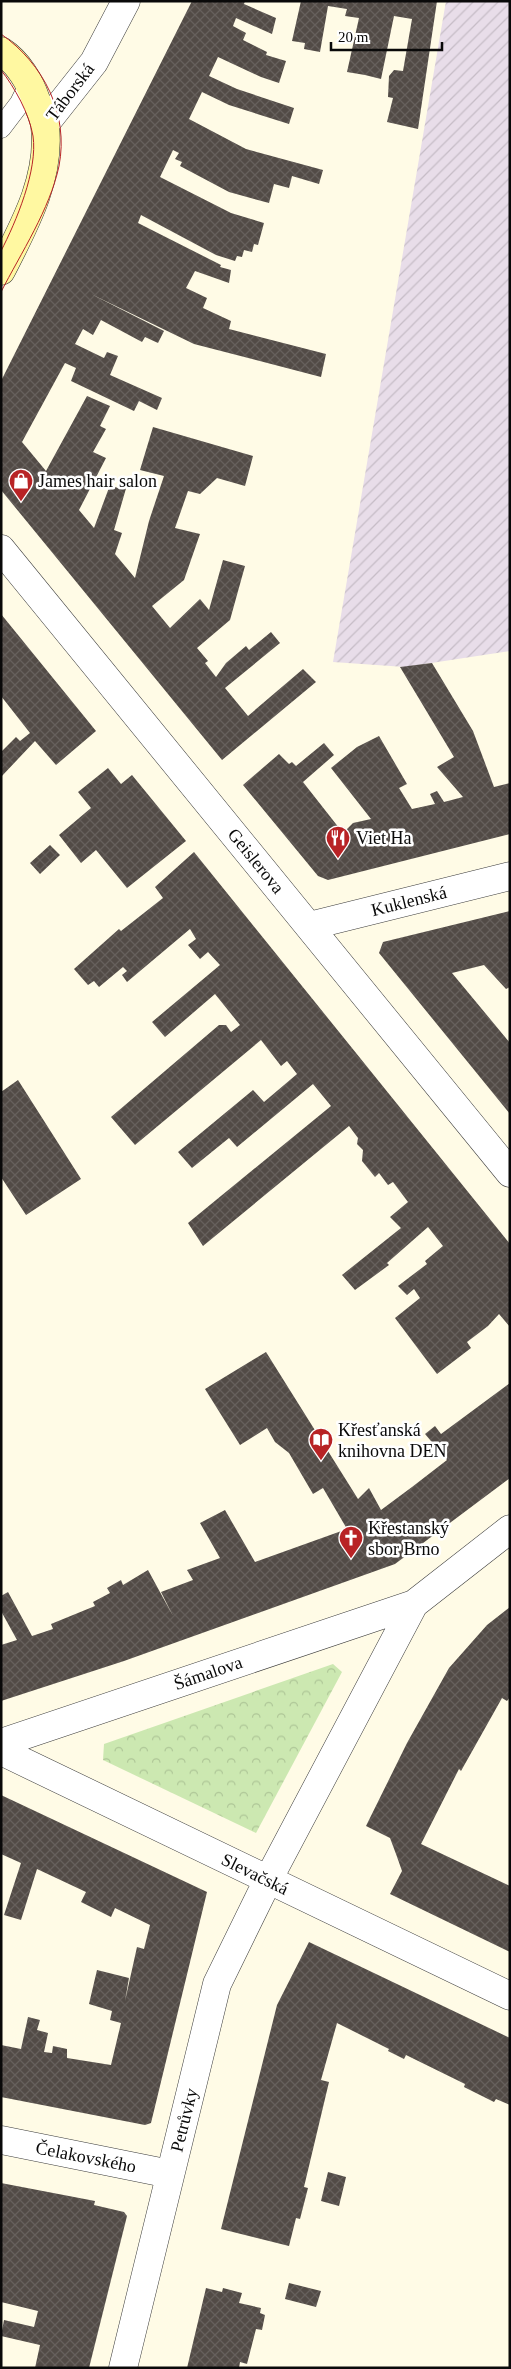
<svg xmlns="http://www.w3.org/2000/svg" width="511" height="2369" font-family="'Times New Roman',serif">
<defs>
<pattern id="industrial-furrows" width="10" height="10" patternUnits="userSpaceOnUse" patternTransform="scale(1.25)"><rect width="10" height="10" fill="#e8dde9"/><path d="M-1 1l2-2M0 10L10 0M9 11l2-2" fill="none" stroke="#c6bcc6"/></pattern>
<pattern id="park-crowns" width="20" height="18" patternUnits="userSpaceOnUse" patternTransform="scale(1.25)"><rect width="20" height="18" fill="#cce8b1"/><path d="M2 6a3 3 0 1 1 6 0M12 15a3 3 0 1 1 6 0" fill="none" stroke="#aec697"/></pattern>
<pattern id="building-cross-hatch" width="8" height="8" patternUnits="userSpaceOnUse" patternTransform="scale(1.25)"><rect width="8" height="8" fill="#524b46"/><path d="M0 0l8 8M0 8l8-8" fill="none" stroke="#66605c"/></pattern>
</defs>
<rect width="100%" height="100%" fill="#fffbe6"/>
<!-- industrial -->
<path fill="url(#industrial-furrows)" d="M446 1H510V651L405 667 333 662Z"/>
<!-- park -->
<path fill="url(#park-crowns)" d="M333 1664 342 1672 256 1833 103 1760 104 1744Z"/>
<!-- building -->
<path fill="url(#building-cross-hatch)" d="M192 1H245L244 4 276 18 272 34 236 18 233 26 246 33 243 40 267 52 266 55 286 61 279 83 261 77 218 57 209 76 237 89 294 108 289 124 229 105 202 92 189 119 246 149 323 170 319 184 292 176 289 188 274 184 269 203 229 192 180 166 182 162 175 159 179 153 173 150 160 177 231 213 264 223 258 245 254 244 252 252 244 250 242 257 237 256 235 261 216 255 141 215 138 223 221 265 220 267 231 270 229 283 195 271 186 288 207 298 203 308 231 321 229 329 326 354 321 377 194 344 91 294 164 331 158 343 145 337 142 342 101 320 93 335 83 329 75 344 104 358 107 352 118 356 110 375 162 398 157 410 139 401 134 411 71 381 76 368 65 363 22 442 46 471 87 396 110 406 100 426 106 429 93 452 106 458 79 510 94 528 110 485 118 488 120 482 127 485 114 530 122 533 115 554 135 578 149 521 164 476 140 470 153 427 253 456 245 486 217 478 200 494 188 491 175 528 200 534 184 580 152 606 170 628 200 599 209 610 223 560 245 566 230 620 197 648 208 661 205 663 216 677 226 663 246 646 249 650 271 632 280 643 225 688 248 716 303 669 316 682 222 760 1 490V381Z
M301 1H437L418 129 387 122 393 98 388 97 389 76 394 70 403 71 412 19 394 16 381 79 365 75 377 29 365 75 347 72 359 18 345 16 347 9 328 6 320 52 304 49 305 43 292 41Z
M1 614 96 731 56 765 35 741 1 777V752L16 737 20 741 30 733 1 696Z
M432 663 473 731 494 787 510 783V834L328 880 318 876 243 785 279 754 289 764 292 762 296 766 324 743 334 755 303 782 343 833 353 823 371 819 331 768 357 747 379 736 407 784 399 788 412 809 435 804 430 794 437 791 444 802 463 797 437 767 454 757 400 667Z
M108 768 121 784 132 775 186 841 127 888 96 850 81 863 59 835 91 808 78 792Z
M50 845 60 855 40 874 30 863Z
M194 852 510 1244V1327L499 1314 488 1326 467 1342 471 1348 437 1374 395 1318 420 1298 414 1289 407 1295 398 1286 427 1264 425 1261 443 1246 428 1227 387 1263 389 1265 355 1290 342 1275 401 1228 390 1217 408 1202 393 1182 388 1185 379 1173 375 1177 362 1161 363 1150 357 1144 358 1138 349 1126 203 1246 188 1223 331 1106 313 1084 237 1147 229 1138 192 1168 178 1152 253 1090 264 1102 297 1074 287 1061 281 1066 261 1040 135 1145 111 1117 219 1025H226L231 1032 240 1025 215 994 165 1037 152 1022 220 965 208 952 200 959 188 945 196 939 190 929 127 982 122 975 127 971 123 967 99 987 94 981 88 985 74 969 119 929 121 931 163 898 155 887Z
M510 911V987L506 989 484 965 452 973 510 1043V1114L379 953 383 942Z
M18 1080 81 1179 26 1215 1 1177V1092Z
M266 1352 358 1499 369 1488 381 1510 412 1487 447 1460 425 1434 435 1426 441 1434 510 1383V1478L395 1564 124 1661 1 1701V1645L17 1640 1 1611V1596L8 1592 32 1636 53 1629 51 1624 95 1606 93 1602 110 1593 107 1588 121 1580 123 1585 148 1570 173 1616 161 1592 193 1580 187 1570 220 1558 200 1523 225 1510 255 1562 347 1529 323 1488 313 1494 289 1453 275 1442 267 1428 240 1445 205 1389Z
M510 1607V1697L507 1701 502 1698 461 1771 459 1769 421 1844 510 1886V1952L390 1894 402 1871 396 1854 390 1838 366 1826 407 1743 449 1668 487 1625Z
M1 1795 207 1892 151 2123 145 2125 1 2097V2045L21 2049 28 2017 40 2020 37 2030 48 2033 44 2052 52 2053 53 2046 67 2049V2058L111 2065 121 2023 110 2020 112 2011 89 2004 97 1970 129 1978 125 2001 137 1947 144 1949 150 1925 115 1908 111 1917 81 1902 86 1892 37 1869 21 1920 4 1915 21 1863 1 1854Z
M309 1942 510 2038V2105L496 2099 494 2102 464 2087 465 2084 406 2055 404 2059 388 2051 389 2049 337 2023 321 2080 329 2082 304 2187 308 2188 300 2219 296 2218 289 2246 221 2229 277 2005Z
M328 2172 346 2177 339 2206 321 2201Z
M1 2183 95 2201 94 2205 124 2212 127 2216 89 2368H35L40 2345 1 2336 4 2320 34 2327 38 2311 1 2302Z
M289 2283 321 2291 316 2307 285 2299Z
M206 2288 222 2292 223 2288 242 2293 239 2303 261 2308 260 2313 265 2315 262 2330 256 2329 247 2364 240 2362 239 2368H187Z"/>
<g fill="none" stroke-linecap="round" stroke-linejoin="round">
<defs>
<path id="lane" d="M1 128 20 103 30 83"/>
<path id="street" d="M45 124 94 62 126 1
M1 549 510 1173
M309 926 510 876
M1 1743 414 1604 510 1529
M1 1751 510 1996
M1 2140 170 2174
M123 2368 217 1984 268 1880 414 1604"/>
<path id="secondary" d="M1 51C18 62 30 82 36 100 39 108 44 117 45 126 51 178 24 226 1 271"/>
</defs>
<!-- lane casing -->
<use href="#lane" stroke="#3c3c3c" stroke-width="21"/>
<!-- street casing -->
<use href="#street" stroke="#3c3c3c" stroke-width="29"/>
<!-- secondary casing -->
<use href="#secondary" stroke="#2b2b2b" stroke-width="29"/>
<!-- lane -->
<use href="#lane" stroke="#fff" stroke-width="20"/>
<!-- street -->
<use href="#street" stroke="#fff" stroke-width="28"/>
<!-- secondary -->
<use href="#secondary" stroke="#fff8a1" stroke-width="28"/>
<!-- tram -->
<path stroke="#b82325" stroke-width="1" d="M1 34C44 64 69 114 59 166 50 209 21 253 1 292
M1 70C15 88 29 113 33 136 38 170 16 222 1 251"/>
</g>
<!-- icons -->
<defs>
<symbol id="shop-pin" viewBox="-11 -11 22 30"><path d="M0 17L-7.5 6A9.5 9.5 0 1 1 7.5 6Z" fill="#b82325" stroke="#fff"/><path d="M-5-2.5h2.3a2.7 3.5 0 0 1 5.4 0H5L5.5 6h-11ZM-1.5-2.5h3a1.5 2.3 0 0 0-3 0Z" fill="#fff"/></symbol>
<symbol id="restaurant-pin" viewBox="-11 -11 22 30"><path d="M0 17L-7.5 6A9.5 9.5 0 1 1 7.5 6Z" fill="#b82325" stroke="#fff"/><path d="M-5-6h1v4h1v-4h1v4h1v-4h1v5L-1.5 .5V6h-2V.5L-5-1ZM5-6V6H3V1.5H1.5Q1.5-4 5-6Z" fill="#fff"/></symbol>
<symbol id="library-pin" viewBox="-11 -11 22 30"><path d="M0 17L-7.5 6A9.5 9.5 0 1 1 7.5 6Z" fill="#b82325" stroke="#fff"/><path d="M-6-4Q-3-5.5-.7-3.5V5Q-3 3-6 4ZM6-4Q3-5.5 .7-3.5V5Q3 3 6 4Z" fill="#fff"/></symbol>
<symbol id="church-pin" viewBox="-11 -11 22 30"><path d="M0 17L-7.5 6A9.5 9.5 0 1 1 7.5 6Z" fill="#b82325" stroke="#fff"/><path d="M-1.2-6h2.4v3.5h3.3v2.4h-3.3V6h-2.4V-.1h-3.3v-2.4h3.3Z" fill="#fff"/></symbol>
</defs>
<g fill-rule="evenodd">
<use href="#shop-pin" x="7" y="467" width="28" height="38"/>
<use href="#restaurant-pin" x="324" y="824" width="28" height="38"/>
<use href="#library-pin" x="307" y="1426" width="28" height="38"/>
<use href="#church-pin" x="337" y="1524" width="28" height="38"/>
</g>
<g text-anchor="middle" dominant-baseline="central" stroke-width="5" stroke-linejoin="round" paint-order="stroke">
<!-- street labels -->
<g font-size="18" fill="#090909" stroke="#fff">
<text transform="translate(70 92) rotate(-53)">Táborská</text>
<text transform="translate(256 861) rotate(51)">Geislerova</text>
<text transform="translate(409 901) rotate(-14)">Kuklenská</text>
<text transform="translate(208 1673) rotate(-19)">Šámalova</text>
<text transform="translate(255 1874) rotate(26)">Slevačská</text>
<text transform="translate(184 2120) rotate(-76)">Petrůvky</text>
<text transform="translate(86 2157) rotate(11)">Čelakovského</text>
</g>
<!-- poi labels -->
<g font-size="18" fill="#090909" stroke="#fff" text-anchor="start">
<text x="38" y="481">James hair salon</text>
<text x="356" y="838">Viet Ha</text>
<text x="338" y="1430">Křesťanská<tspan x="338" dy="21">knihovna DEN</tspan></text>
<text x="368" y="1528">Křestanský<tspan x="368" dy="21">sbor Brno</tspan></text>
</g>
</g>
<!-- border -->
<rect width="511" height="2369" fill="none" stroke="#090909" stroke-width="5"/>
<!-- scale -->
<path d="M331 42v8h111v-8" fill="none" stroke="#090909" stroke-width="2.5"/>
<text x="338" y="42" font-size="15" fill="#090909" stroke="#ffffff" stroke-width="4" paint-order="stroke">20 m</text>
</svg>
